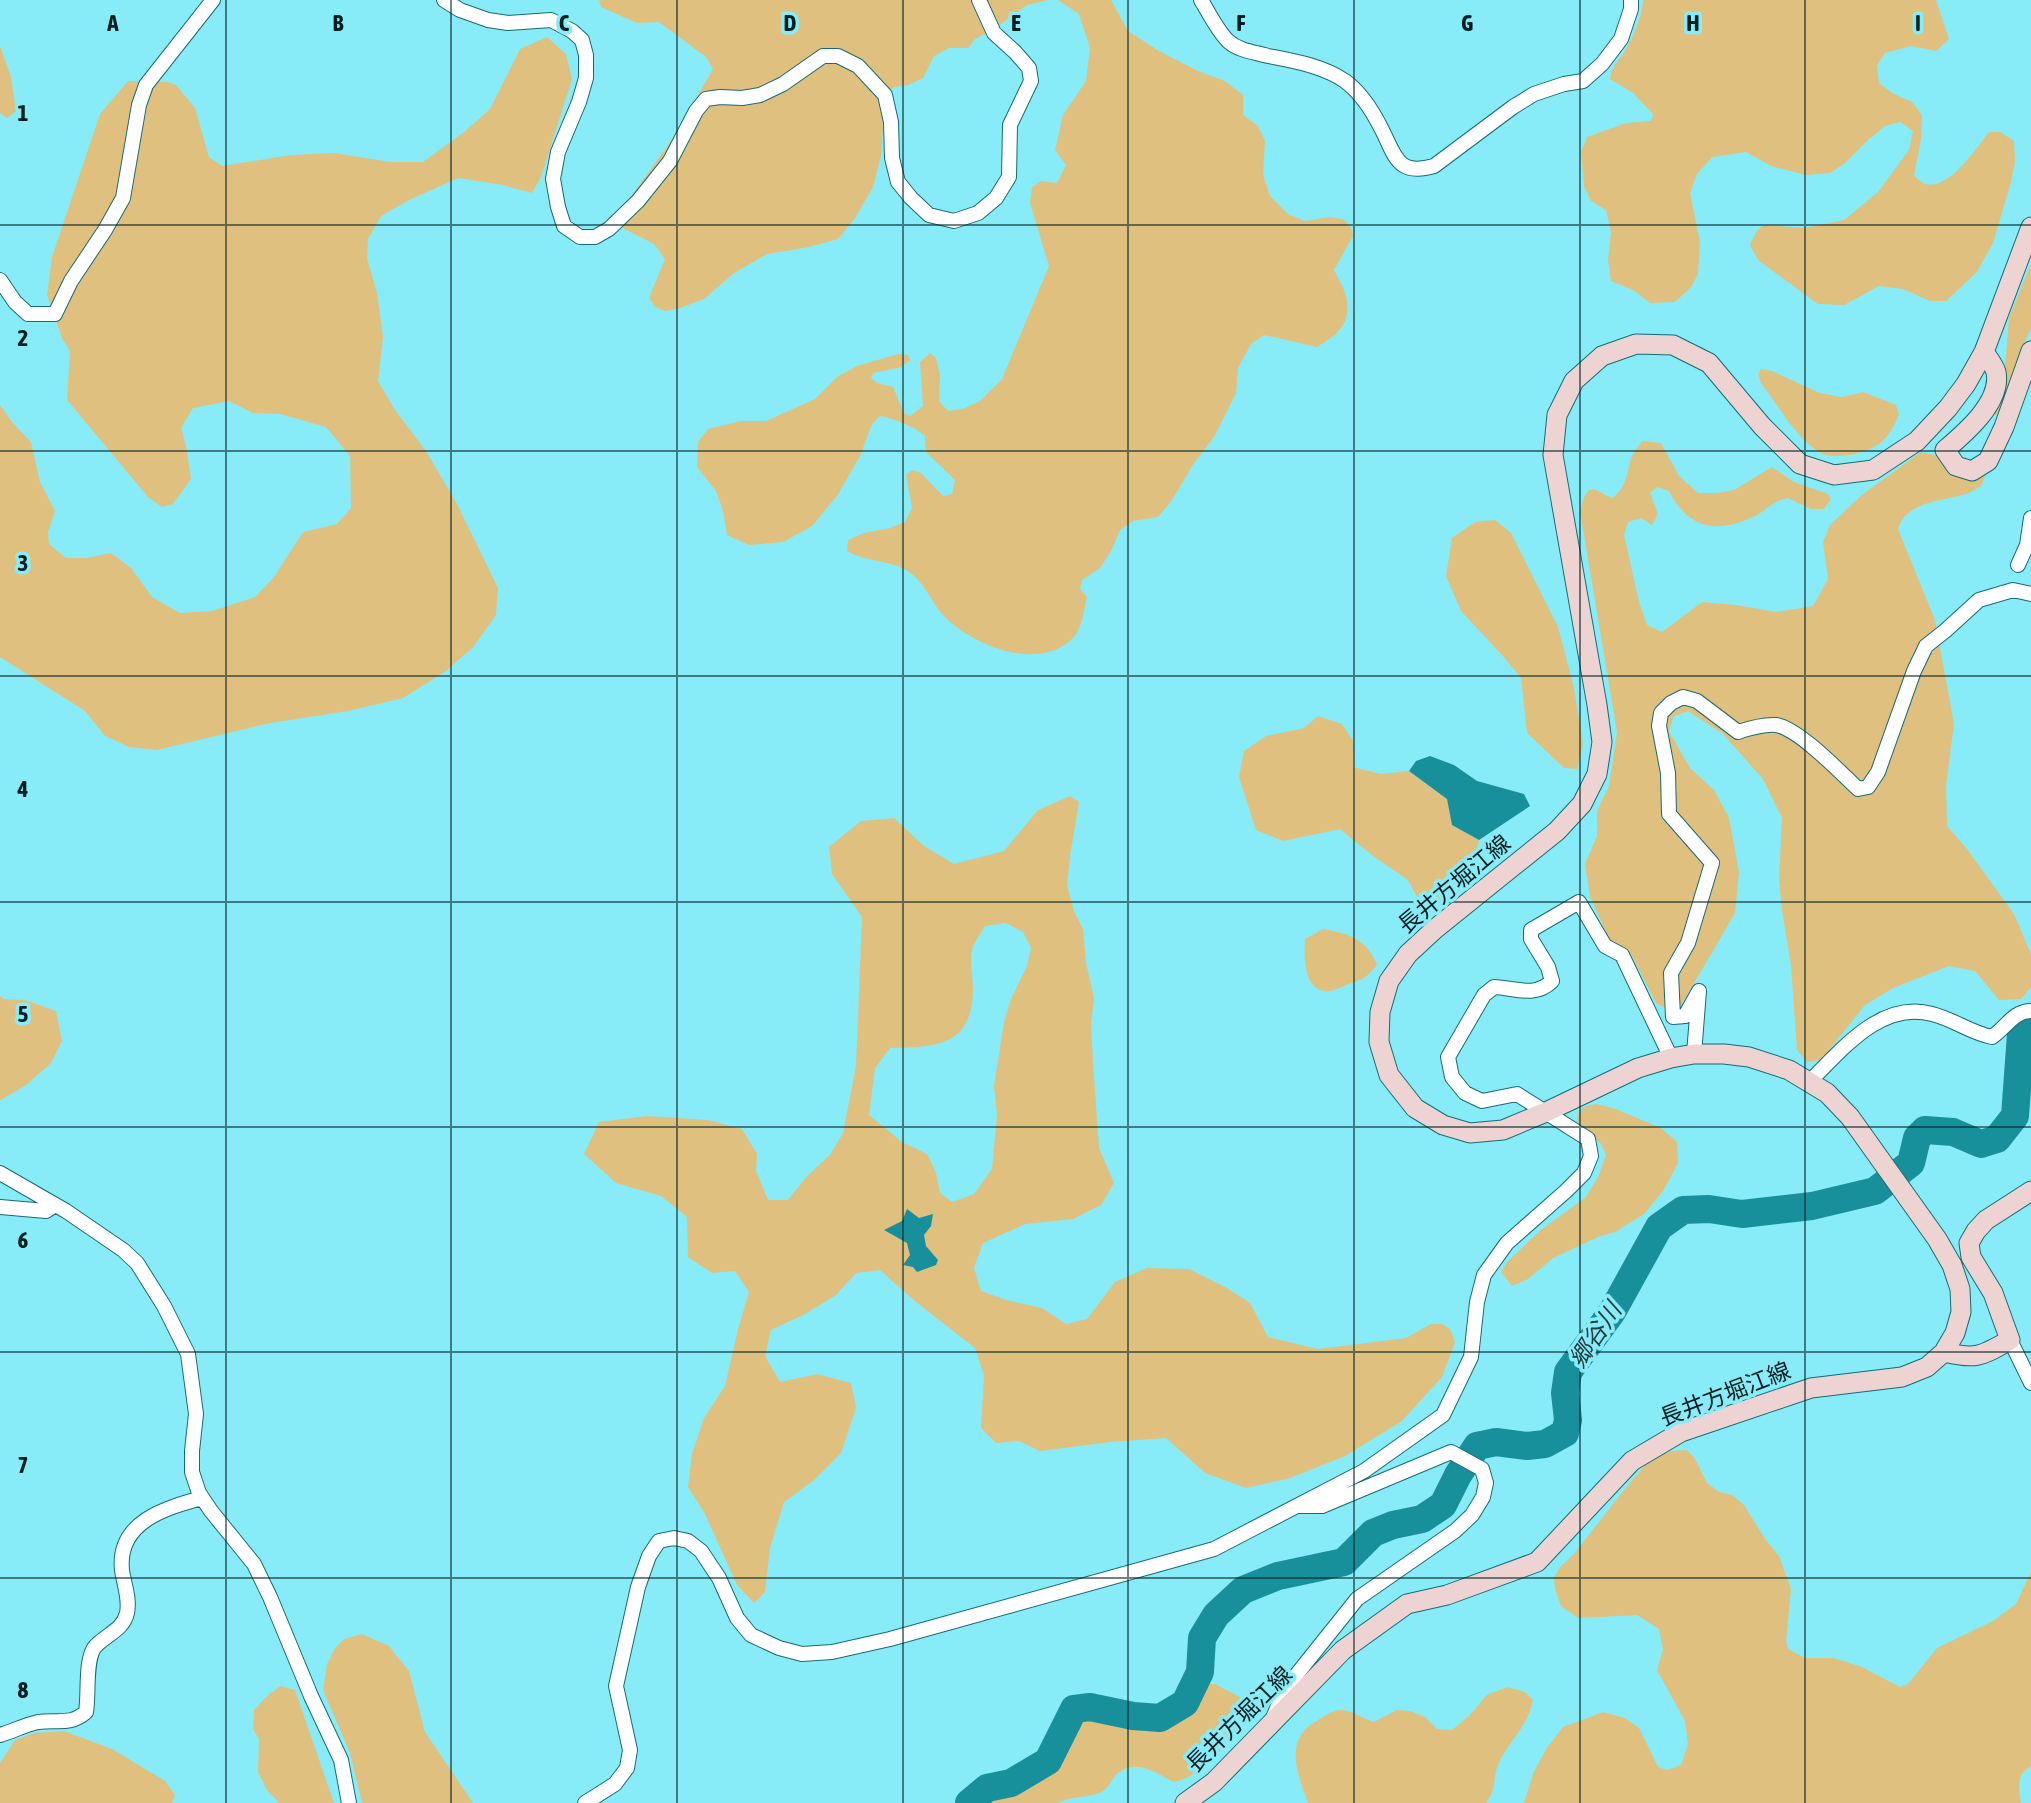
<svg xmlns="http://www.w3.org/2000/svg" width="2031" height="1803" font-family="'Asap Condensed','Noto Sans JP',sans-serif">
<rect width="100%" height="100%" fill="#87ecf7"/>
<!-- green -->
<path fill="#dfc07e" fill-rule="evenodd" d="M599 0H1048L1027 5 997 27 975 39 968 48H949L934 56 923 78 908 85 893 87 882 108 883 127 881 156 873 187 855 218 838 239 809 247 767 254 734 273 704 299 680 308 665 311 655 307 649 298 665 259 654 244 624 229 617 216 673 138 713 69 706 57 659 22 637 23 601 7Z
M1058 0H1111L1128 31 1159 51 1198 71 1225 81 1243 95V115L1258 126 1265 141 1263 174 1270 196 1288 214 1305 221 1329 217 1343 219 1351 227 1353 236 1334 270C1338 278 1344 288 1346 296 1352 324 1338 334 1317 347L1264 335 1251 344 1238 368 1236 393 1214 437 1194 463 1172 500 1158 517 1133 521 1120 530 1111 551 1100 568 1082 580 1080 589 1087 597C1084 609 1082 628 1074 637 1040 673 973 646 944 616 932 604 926 585 912 574 893 559 867 563 847 551L848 540 864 533 890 528 905 522 912 508 906 475 912 470 921 473 943 496 952 494 955 480 926 452 925 436C912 425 897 420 880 416L872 424 860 456 837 496 812 526 783 542 749 545 727 535 723 511 716 491 697 467 698 442 708 429 741 421H766L815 399 837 377 857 366 898 354 908 355 910 360 901 367 873 373 871 378 877 383 893 387 904 413 910 416 923 406 920 362 930 353 936 358 940 376 939 401 948 411 963 409 980 401 1002 379 1049 266 1030 203 1032 187 1041 181 1057 183 1066 165 1055 150 1063 115 1086 81 1090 48 1079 14Z
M1643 0H1936L1949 39 1936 51 1911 46 1885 53 1877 65 1879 83 1892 93 1912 102 1922 115 1921 139 1914 175C1938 207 1974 151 1989 132H2000L2014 141 2015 161 2011 182 1993 243 1977 272 1946 301H1930L1903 289 1879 286 1844 305 1818 304 1758 260 1750 245 1757 230 1765 225 1804 228 1844 220 1878 192 1909 150 1913 131 1900 122 1885 126 1869 139 1845 163 1830 173 1806 175 1771 166 1746 152 1712 157 1697 174 1690 193 1700 242 1698 274 1691 287 1675 302 1650 303 1633 290 1611 281 1608 260 1611 232 1606 210 1591 201 1584 186 1581 152 1587 137 1626 123 1651 121 1653 114 1633 93 1610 79C1611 66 1620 60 1626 49 1634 36 1642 15 1643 0Z
M547 37 566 54 572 79 541 177 532 193 503 185 458 178 409 200 381 216 368 239 367 258 377 293 383 337 378 381 395 410 426 451 456 502 498 588 496 615 473 647 446 671 403 698 348 711 270 723 157 750 129 747 104 735 85 711 0 657V405L12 422 31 442 40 482 55 511 48 532 49 544 66 558H85L111 553 131 568 152 597 180 613 212 611 255 597 274 577 303 532 337 524 351 508 350 456 326 427 280 414 253 413 229 401 193 408 181 428 186 446 191 479 173 504 162 507 148 497 67 400 70 351 62 338 47 295 52 257 100 114 128 81 168 82 176 85 195 108 209 157 222 166 291 155 335 153 390 162H423L464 132 490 109 520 49Z
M0 46 11 77 16 111 7 118 0 113Z
M2031 264V328L2021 350 2002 410 1996 415 1992 409 2005 368 2009 318Z
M1761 369 1772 371 1820 393 1842 397 1863 392 1896 405 1899 415C1888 438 1883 446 1858 453 1847 456 1832 458 1821 453 1797 440 1778 405 1761 383L1758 374Z
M1642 441 1661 443 1679 476 1698 493H1717L1734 490 1772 467 1794 482 1828 494 1831 499 1824 509H1811L1788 498C1783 499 1777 501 1773 504 1767 507 1762 513 1755 516 1717 534 1689 530 1669 491L1657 487 1650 493 1658 514 1652 525 1641 518 1628 522 1624 535 1639 602 1647 625 1662 632 1702 602 1736 605 1776 612 1813 606 1828 579 1823 542 1830 525 1863 494 1921 452 1939 456 1985 477 1981 486C1976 489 1971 492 1966 494 1943 501 1906 501 1898 529L1935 620 1954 724 1946 785 1947 826 1967 849 2014 914 2031 954V987L2021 999 1999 1000 1975 971 1949 966 1893 988 1865 1005 1821 1060 1807 1062 1797 1050 1791 965 1782 911 1779 879 1782 818 1763 779 1723 734 1688 711 1674 716 1669 731 1690 768 1714 790 1729 818 1739 872 1735 913 1679 1009 1663 1007 1656 1003 1631 954 1610 941 1590 897 1585 864 1597 836V811L1609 786 1617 732 1580 511 1584 497 1589 490 1594 489 1612 498C1628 487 1626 472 1632 456 1634 451 1639 446 1642 441Z
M1495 520 1511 533 1558 627 1574 688 1583 744 1577 769 1564 768 1527 733 1521 678 1502 655 1461 611 1446 576 1452 538 1475 522Z
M1318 716 1342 724 1354 742 1353 767 1381 774 1409 771 1447 799 1452 825 1479 840 1473 869 1456 894 1437 908 1418 899 1408 880 1373 856 1340 829 1283 841 1256 830 1239 777 1244 751 1266 736 1304 728Z
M1070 796 1079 802 1070 856 1067 885 1074 911 1083 929 1086 963 1094 998 1091 1025 1093 1062 1099 1148 1114 1183 1101 1205 1073 1219 1025 1224 983 1243 974 1268 981 1291 1006 1300 1042 1308 1066 1324 1087 1319 1115 1282 1147 1268 1189 1269 1227 1288 1250 1303 1268 1337 1318 1349 1406 1338 1431 1324H1442L1450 1329 1455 1342 1442 1377 1402 1421 1345 1456 1290 1478 1246 1488 1205 1473 1166 1438 1110 1442 1040 1451 1019 1441 996 1443 981 1428 984 1375 975 1348 916 1302 880 1270 856 1273 836 1295 805 1314 771 1330 765 1356 780 1382 817 1374 851 1383 856 1408 841 1453 813 1481 784 1502 770 1548 765 1592 754 1603 737 1585 704 1512 688 1487 692 1454 704 1418 725 1386 738 1329 749 1292 735 1271 712 1273 688 1257 687 1217 661 1196 616 1183 584 1154 599 1122 647 1116 708 1120 742 1129 757 1154 756 1171 768 1200H788L807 1176 830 1155 843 1133 856 1066 862 917 832 874 829 847 861 821 894 818 924 846 954 864 1004 851 1038 810ZM1006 923 1023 932 1031 948 1027 966 1011 999 1004 1022 994 1086 997 1115 992 1169 974 1194 952 1202 940 1193 936 1173 927 1154 902 1142 869 1115 875 1068 890 1048C938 1047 972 1046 973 989 973 977 969 961 972 950 974 942 981 933 985 926Z
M1323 929C1348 933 1368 940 1377 965 1365 979 1363 979 1346 985 1341 987 1335 990 1330 991 1303 994 1304 957 1305 939Z
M0 996 4 999 25 1000 56 1011 62 1041 51 1063 26 1085 1 1100H0Z
M1596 1104 1613 1108 1661 1128 1677 1142 1678 1163 1663 1191 1644 1214 1615 1232 1598 1237 1553 1258 1528 1279 1512 1286 1501 1272 1508 1261 1541 1230 1586 1197 1598 1177 1606 1155 1601 1144 1577 1121C1578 1108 1584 1106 1596 1104Z
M1686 1450 1694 1457 1707 1483 1719 1492 1732 1495 1744 1505 1765 1539 1779 1556 1791 1589 1786 1641 1788 1649 1805 1658H1834L1862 1667 1900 1687 1908 1684 1937 1648 1993 1621 2016 1604 2031 1572V1766C2016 1774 2018 1788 2021 1803H1524L1533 1774 1546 1749 1563 1727 1603 1712 1625 1718 1639 1728 1658 1767 1667 1770 1681 1765 1688 1744 1685 1721 1657 1670 1663 1649 1659 1629 1637 1615 1578 1618 1561 1606 1555 1589 1554 1578 1560 1567 1573 1555 1624 1490 1646 1464 1670 1451Z
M362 1634 389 1646 409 1671 425 1732 473 1803H362L350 1753 323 1690 327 1664 335 1648 344 1639Z
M1205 1684H1215L1249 1702 1251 1712C1235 1735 1203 1777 1174 1782 1157 1774 1137 1758 1118 1773 1111 1779 1109 1789 1099 1793 1085 1798 1072 1796 1057 1803H974L988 1792 1012 1785 1050 1763 1076 1712 1090 1710 1134 1720 1159 1721 1187 1704 1197 1691Z
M280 1686 295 1690 334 1803H279L267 1790 258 1772 259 1739 253 1729 254 1710 265 1698Z
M1507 1687 1525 1692 1533 1700C1527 1729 1508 1741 1498 1765 1492 1780 1498 1786 1486 1803H1308C1297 1773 1283 1739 1318 1720 1326 1715 1334 1709 1343 1710 1353 1711 1364 1719 1374 1722L1397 1710 1410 1711 1425 1717 1437 1729 1452 1730 1469 1716 1487 1695Z
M64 1731 112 1749 165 1781 175 1795 172 1803H0V1763L15 1740 34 1733Z"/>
<!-- water -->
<path fill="#18909b" d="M1430 756 1454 765 1477 781 1524 794 1530 806 1479 840 1452 825 1447 799 1409 771 1416 761Z
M907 1209 919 1218 933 1214 931 1226 924 1235 926 1246 938 1260 936 1265 917 1272 913 1267 903 1265 910 1255 907 1243 884 1230 902 1221Z"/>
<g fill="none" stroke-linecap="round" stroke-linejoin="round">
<!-- river -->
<path stroke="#18909b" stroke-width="28" d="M969 1803 987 1788 1011 1783 1048 1761 1074 1709 1090 1707 1133 1716 1160 1718 1185 1703 1200 1672 1202 1638 1216 1615 1243 1590 1278 1576 1344 1562 1373 1533 1393 1525 1422 1519 1443 1505 1458 1475 1477 1446 1496 1442 1527 1446 1545 1444 1565 1433 1568 1420 1565 1393 1568 1372 1612 1312 1659 1227 1683 1210 1709 1209 1742 1214 1812 1206 1875 1191 1911 1163 1917 1138 1925 1130 1953 1132 1981 1144 1997 1139 2015 1116 2021 1034 2031 1024"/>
<defs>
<path id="minor" d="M444 0 460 10 488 20 508 23 551 20 572 31 582 40 586 55V78L579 102 558 152 553 179 558 207 564 226 580 237H595L609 229 638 201 670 161 696 111 706 99 720 97 742 98 760 95 783 84 823 56H838L858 66 885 95 891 122 892 158 898 182 911 198 929 215 954 221 978 213 996 198 1009 177 1010 125 1031 81 1029 68 1015 52 994 33 979 0
M1201 0C1209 13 1217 30 1228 41 1239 51 1254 52 1268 56 1294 61 1323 66 1345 81 1360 92 1373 112 1381 128 1395 154 1396 177 1434 166L1513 107 1534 94 1564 84 1583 81 1602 64 1621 39 1631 9V0
M0 280 15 302 28 314H55L71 281 105 230 123 198 139 105 146 85 213 0
M2018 565 2027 545 2031 518
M1694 1054 1699 991 1685 1016 1673 1017 1671 973 1688 943 1712 863 1669 814 1668 773 1659 726 1661 713 1671 703 1683 697 1697 701 1738 732C1750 728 1763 724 1776 725 1798 728 1841 773 1858 789L1868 787 1878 772 1914 671 1926 646 1945 631 1979 600 2013 590 2031 594
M1810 1081C1842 1050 1881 1000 1932 1014 1953 1019 1971 1033 1992 1037 2006 1028 2013 1011 2031 1011
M0 1173 66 1211 123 1250 137 1263 164 1306 188 1354 196 1414 192 1451V1472L199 1493 211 1511 254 1564 270 1597 311 1696 341 1760 349 1803
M0 1207 46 1211 55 1205
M2010 1340 2031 1383
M1273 1718 1285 1689 1357 1599 1455 1531 1472 1515 1483 1497 1486 1483 1482 1469 1451 1452 1322 1506H1300
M0 1735C13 1731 25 1725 38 1722 57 1719 70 1726 86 1712 89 1695 85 1662 94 1648 104 1635 123 1631 127 1613 130 1598 124 1585 122 1570 117 1522 165 1508 202 1498
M585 1803 615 1784 627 1768 630 1750 616 1686 638 1587 649 1556 659 1541 674 1538 688 1541 701 1551 719 1578 737 1618 751 1635 779 1648 802 1654 832 1652 890 1639 1214 1549 1364 1471 1443 1415 1471 1357 1477 1302 1484 1275 1507 1243 1566 1191 1584 1173 1591 1156 1588 1139 1517 1094 1482 1101 1465 1093 1452 1077 1448 1057 1484 995 1494 987C1516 988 1535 998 1552 981L1548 967 1531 939V930L1579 902 1605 946 1622 955 1671 1058"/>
<path id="secondary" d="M1984 352C1988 358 1994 365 1996 372 2002 402 1965 433 1945 450L1956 466 1972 471 1988 461 2004 427 2031 351
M1944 1352C1977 1360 1981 1356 2010 1340L1993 1293 1971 1257 1969 1243 1976 1231 1986 1220 2031 1191
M1185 1803 1214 1782 1343 1650 1407 1604 1447 1595 1537 1562 1632 1461 1681 1432 1811 1388 1902 1377 1927 1367 1944 1352 1955 1333 1961 1312 1960 1289 1952 1265 1937 1239 1850 1117 1827 1093 1789 1070 1749 1057 1724 1054H1694L1671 1058 1638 1068 1546 1112 1503 1130 1470 1133 1443 1125 1415 1108 1389 1075 1379 1042 1380 1012 1389 981 1408 954 1435 929 1557 831 1582 804 1597 774 1602 742 1597 705 1553 455 1557 415 1574 381 1602 356 1636 344 1673 345 1709 363 1762 426 1800 464 1834 475 1873 470 1917 441 1948 408 1966 384 1984 352 2031 227"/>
</defs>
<!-- minor casing -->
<use href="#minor" stroke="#176b74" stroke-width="16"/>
<!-- secondary casing -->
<use href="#secondary" stroke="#176b74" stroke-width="21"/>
<!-- minor -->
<use href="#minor" stroke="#fff" stroke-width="14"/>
<!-- secondary -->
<use href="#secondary" stroke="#edd4d2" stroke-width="19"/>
</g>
<!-- grid -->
<path fill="none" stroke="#001d20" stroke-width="2" stroke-opacity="0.55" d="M226 0V1803M451 0V1803M677 0V1803M903 0V1803M1128 0V1803M1354 0V1803M1580 0V1803M1805 0V1803M0 225H2031M0 451H2031M0 676H2031M0 902H2031M0 1127H2031M0 1352H2031M0 1578H2031"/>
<g text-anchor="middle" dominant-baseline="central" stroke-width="7" stroke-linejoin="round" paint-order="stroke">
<!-- street labels -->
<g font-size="23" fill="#001d20" stroke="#87ecf7">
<text transform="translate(1454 884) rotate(-40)">長井方堀江線</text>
<text transform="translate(1725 1394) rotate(-21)">長井方堀江線</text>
<text transform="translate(1239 1719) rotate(-45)">長井方堀江線</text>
</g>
<!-- water labels -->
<g font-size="24" font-style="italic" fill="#253d40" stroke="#87ecf7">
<text transform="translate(1595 1335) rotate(-56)">郷谷川</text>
</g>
</g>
<g font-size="23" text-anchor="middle" font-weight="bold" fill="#001d20" stroke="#87ecf7" stroke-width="7" stroke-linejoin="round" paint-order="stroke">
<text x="113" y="31">A</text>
<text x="338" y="31">B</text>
<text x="564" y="31">C</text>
<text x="790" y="31">D</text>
<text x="1016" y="31">E</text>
<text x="1241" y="31">F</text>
<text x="1467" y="31">G</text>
<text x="1693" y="31">H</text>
<text x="1918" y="31">I</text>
<text x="23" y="121">1</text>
<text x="23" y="346">2</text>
<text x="23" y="571">3</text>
<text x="23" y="797">4</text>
<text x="23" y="1022">5</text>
<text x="23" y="1248">6</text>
<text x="23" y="1473">7</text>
<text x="23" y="1698">8</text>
</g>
</svg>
